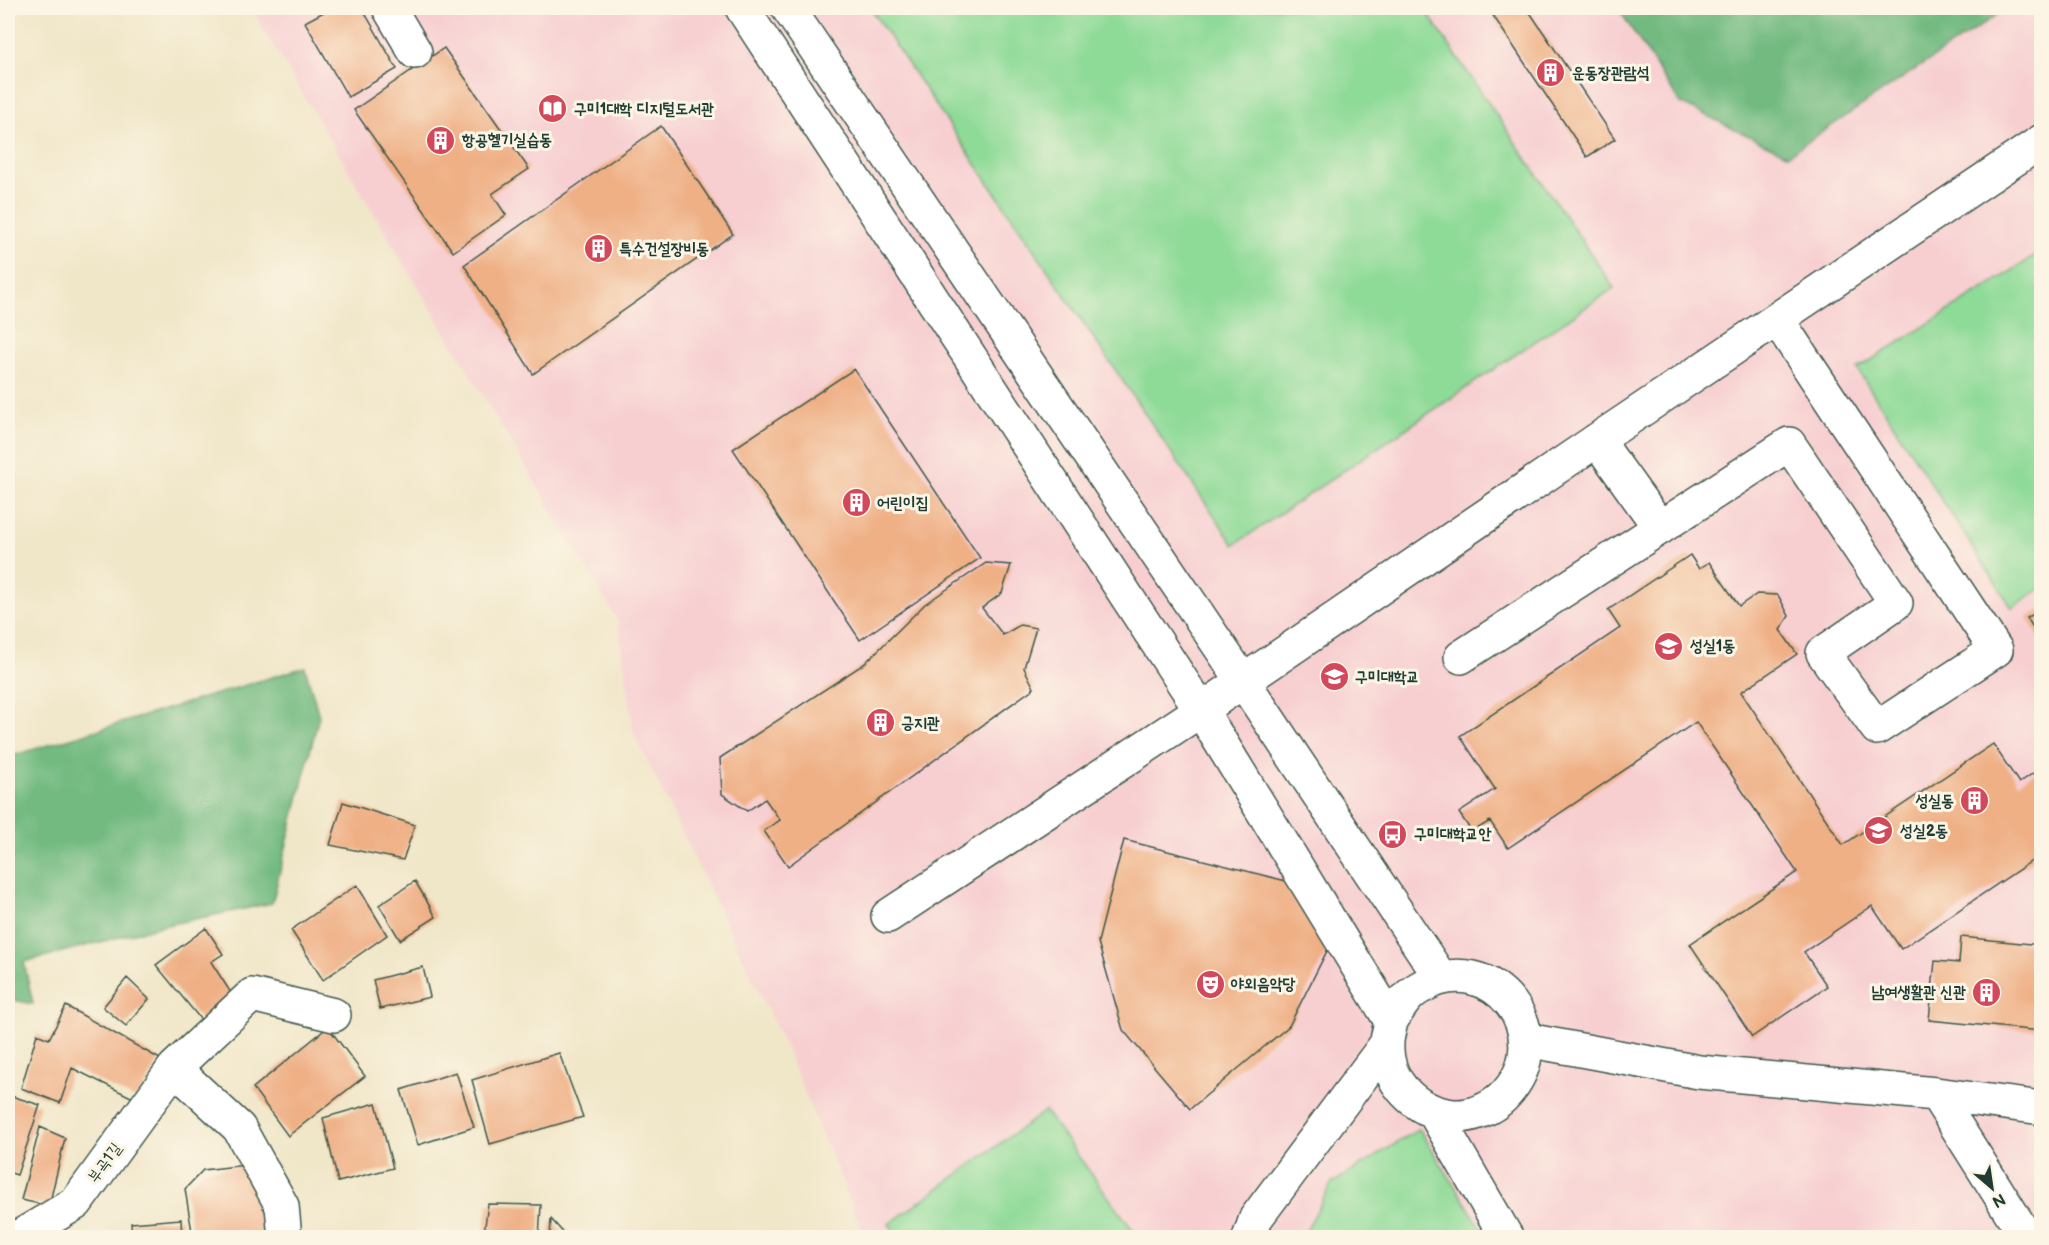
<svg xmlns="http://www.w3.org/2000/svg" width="2049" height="1245" font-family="'Balsamiq Sans','Poor Story',sans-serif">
<rect width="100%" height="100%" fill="#fcf5e5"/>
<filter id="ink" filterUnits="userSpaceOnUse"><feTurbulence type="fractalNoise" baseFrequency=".0167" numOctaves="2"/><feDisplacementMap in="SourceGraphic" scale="12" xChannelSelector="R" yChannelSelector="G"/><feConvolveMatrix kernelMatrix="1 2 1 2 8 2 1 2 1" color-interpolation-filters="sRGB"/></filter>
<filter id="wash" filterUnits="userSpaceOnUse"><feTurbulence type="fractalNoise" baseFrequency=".008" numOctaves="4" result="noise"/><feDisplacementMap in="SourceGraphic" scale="24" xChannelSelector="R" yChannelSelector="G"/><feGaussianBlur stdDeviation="1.35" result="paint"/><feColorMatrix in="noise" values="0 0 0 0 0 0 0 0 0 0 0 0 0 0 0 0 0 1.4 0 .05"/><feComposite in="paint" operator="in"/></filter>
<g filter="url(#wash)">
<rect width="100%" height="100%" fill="#f0e6c8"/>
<!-- built -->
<path fill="#f7cfd1" d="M251 8H2041V1237H865L786 1048 634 733 618 621Z"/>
<!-- green -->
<path fill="#8eda97" stroke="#568c66" stroke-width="1.5" d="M870 8H1424L1614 288 1234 545Z
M2041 252V588L2012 608 1857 369Z
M1045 1111 1138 1237H898L889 1224Z
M1419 1129 1487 1237H1303L1331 1184Z"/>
<!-- forest -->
<path fill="#72ba80" stroke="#487c5a" stroke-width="1.5" d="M1618 8H2007L1788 155 1680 103Z
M305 667 319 716 272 903 157 927 24 962 33 1004 8 999V757Z"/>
<g id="blocks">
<!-- building -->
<path fill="#efb086" d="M331 8H362L397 69 348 97 305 22Z
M1488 8H1527L1615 139 1587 157Z
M444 48 529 169 492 194 506 215 453 252 354 110Z
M661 126 733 234 533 374 464 265Z
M854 369 980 558 860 640 733 449Z
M1690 555 1699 569 1709 562 1739 606 1757 594 1778 595 1789 616 1780 630 1797 654 1741 692 1843 845 1993 744 2019 783 2042 767V854L1901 949 1872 906 1804 952 1827 986 1752 1037 1690 944 1797 872 1696 722 1508 848 1490 821 1472 832 1459 813 1495 789 1460 736 1620 628 1608 610Z
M986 563 1011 565 1002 593 982 608 1003 635 1020 625 1036 628 1024 668 1034 688 788 866 764 831 780 820 765 799 747 811 722 794 720 758 864 664 925 604Z
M2042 609V641L2027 618Z
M343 802 415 825 403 860 330 845Z
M1124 840 1298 884 1333 939 1289 1026 1190 1109 1123 1030 1098 942Z
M415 881 436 917 400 940 379 905Z
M357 885 387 935 323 980 291 930Z
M206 928 223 954 211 962 233 996 202 1021 156 965Z
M1961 937 2042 945V1031L1929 1020 1935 961 1959 963Z
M423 967 430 997 380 1009 373 980Z
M127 978 149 999 126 1026 103 1007Z
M66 1006 160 1059 137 1100 72 1068 60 1103 21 1088 37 1034 49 1039Z
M328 1027 365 1076 288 1136 253 1088Z
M559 1053 583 1117 490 1144 472 1080Z
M456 1072 474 1127 418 1145 401 1090Z
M8 1095 40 1105 17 1175 8 1172Z
M376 1103 393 1168 338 1182 323 1118Z
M40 1127 65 1138 49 1206 21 1200Z
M254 1164 273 1235 193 1238 185 1189 203 1170Z
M488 1204 541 1205 539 1238H499L484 1233Z
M181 1219 182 1238H132L131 1223Z
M551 1219 568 1238H550Z"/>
</g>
</g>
<g filter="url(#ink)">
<use href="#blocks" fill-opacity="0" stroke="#3e564a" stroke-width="1.5"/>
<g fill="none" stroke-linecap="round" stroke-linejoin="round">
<defs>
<path id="minor" d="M389 8 415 52
M742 8 1201 710 1391 1021C1390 1028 1387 1036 1387 1043 1385 1082 1416 1112 1453 1116 1471 1117 1491 1109 1503 1097 1564 1036 1491 945 1421 987 1407 994 1399 1008 1391 1021
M788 8 1243 681 1441 978
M1597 440 1660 528
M1461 657 1789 444 1896 603 1823 653 1877 728 1996 650 1777 319
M888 916 1201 710 1597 440 2042 141
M1527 1040 1699 1072 1936 1094 2042 1108
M174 1068 252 995 334 1015
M1936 1094 2027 1238
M1434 1112 1507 1238
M17 1238 76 1203 174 1068 239 1128 282 1206 285 1238
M1249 1238 1256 1218 1387 1043"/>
</defs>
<!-- minor casing -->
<use href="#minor" stroke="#3e564a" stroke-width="36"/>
<!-- minor -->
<use href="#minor" stroke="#fff" stroke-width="33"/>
</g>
</g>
<!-- icons -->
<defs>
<symbol id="building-disc" viewBox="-11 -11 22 22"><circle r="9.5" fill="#d1495b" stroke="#fcf5e5"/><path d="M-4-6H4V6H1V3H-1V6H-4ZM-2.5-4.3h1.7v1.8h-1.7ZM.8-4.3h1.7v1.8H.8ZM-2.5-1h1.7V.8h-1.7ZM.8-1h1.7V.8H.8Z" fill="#fff"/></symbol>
<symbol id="library-disc" viewBox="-11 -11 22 22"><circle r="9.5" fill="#d1495b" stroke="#fcf5e5"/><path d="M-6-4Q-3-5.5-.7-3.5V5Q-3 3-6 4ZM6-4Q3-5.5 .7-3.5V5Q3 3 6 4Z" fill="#fff"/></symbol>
<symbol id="university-disc" viewBox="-11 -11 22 22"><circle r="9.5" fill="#d1495b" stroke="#fcf5e5"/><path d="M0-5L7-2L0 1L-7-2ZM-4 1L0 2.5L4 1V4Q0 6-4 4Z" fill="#fff"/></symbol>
<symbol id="bus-disc" viewBox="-11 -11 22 22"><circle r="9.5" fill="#d1495b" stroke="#fcf5e5"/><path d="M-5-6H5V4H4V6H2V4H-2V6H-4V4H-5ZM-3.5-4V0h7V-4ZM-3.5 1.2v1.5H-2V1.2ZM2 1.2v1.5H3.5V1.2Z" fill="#fff"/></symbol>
<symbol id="theatre-disc" viewBox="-11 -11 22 22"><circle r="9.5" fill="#d1495b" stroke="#fcf5e5"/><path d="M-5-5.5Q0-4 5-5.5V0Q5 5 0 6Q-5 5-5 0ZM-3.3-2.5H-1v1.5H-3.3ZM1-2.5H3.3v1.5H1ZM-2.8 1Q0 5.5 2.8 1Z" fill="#fff"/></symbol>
</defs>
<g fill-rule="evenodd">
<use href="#building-disc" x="1534" y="56" width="33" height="33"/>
<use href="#library-disc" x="536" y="92" width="33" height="33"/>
<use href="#building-disc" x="424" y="124" width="33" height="33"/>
<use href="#building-disc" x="582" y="232" width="33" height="33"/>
<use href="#building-disc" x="840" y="486" width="33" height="33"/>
<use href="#university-disc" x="1652" y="630" width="33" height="33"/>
<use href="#university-disc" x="1318" y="660" width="33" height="33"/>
<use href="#building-disc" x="864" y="706" width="33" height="33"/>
<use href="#building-disc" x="1958" y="784" width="33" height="33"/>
<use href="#university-disc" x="1862" y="814" width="33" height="33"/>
<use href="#bus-disc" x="1376" y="818" width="33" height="33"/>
<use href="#theatre-disc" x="1194" y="968" width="33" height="33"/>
<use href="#building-disc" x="1970" y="976" width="33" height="33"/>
</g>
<g text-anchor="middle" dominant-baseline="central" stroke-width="6" stroke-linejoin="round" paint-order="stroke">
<!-- poi labels -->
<g font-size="16" font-weight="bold" fill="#1f3d34" stroke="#fcf5e5" text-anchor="start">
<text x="1572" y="73">운동장관람석</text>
<text x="574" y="109">구미1대학 디지털도서관</text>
<text x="462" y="140">항공헬기실습동</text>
<text x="619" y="249">특수건설장비동</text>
<text x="877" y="503">어린이집</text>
<text x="1690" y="646">성실1동</text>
<text x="1355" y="677">구미대학교</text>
<text x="901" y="723">긍지관</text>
<text x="1954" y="801" text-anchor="end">성실동</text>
<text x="1900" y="831">성실2동</text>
<text x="1414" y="834">구미대학교안</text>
<text x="1231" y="984">야외음악당</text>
<text x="1966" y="992" text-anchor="end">남여생활관 신관</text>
</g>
<!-- street labels -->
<g font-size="16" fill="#1f3d34" stroke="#fcf5e5">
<text transform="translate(105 1163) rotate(-54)">부곡1길</text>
</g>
</g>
<!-- margin -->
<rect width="2049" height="1245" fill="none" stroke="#fcf5e5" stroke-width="30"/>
<!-- north arrow -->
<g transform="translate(1992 1188) rotate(151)" stroke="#fcf5e5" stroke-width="4.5" paint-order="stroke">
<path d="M0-4.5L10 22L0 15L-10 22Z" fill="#1f3d34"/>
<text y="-9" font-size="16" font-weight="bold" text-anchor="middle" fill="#1f3d34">N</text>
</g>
</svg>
